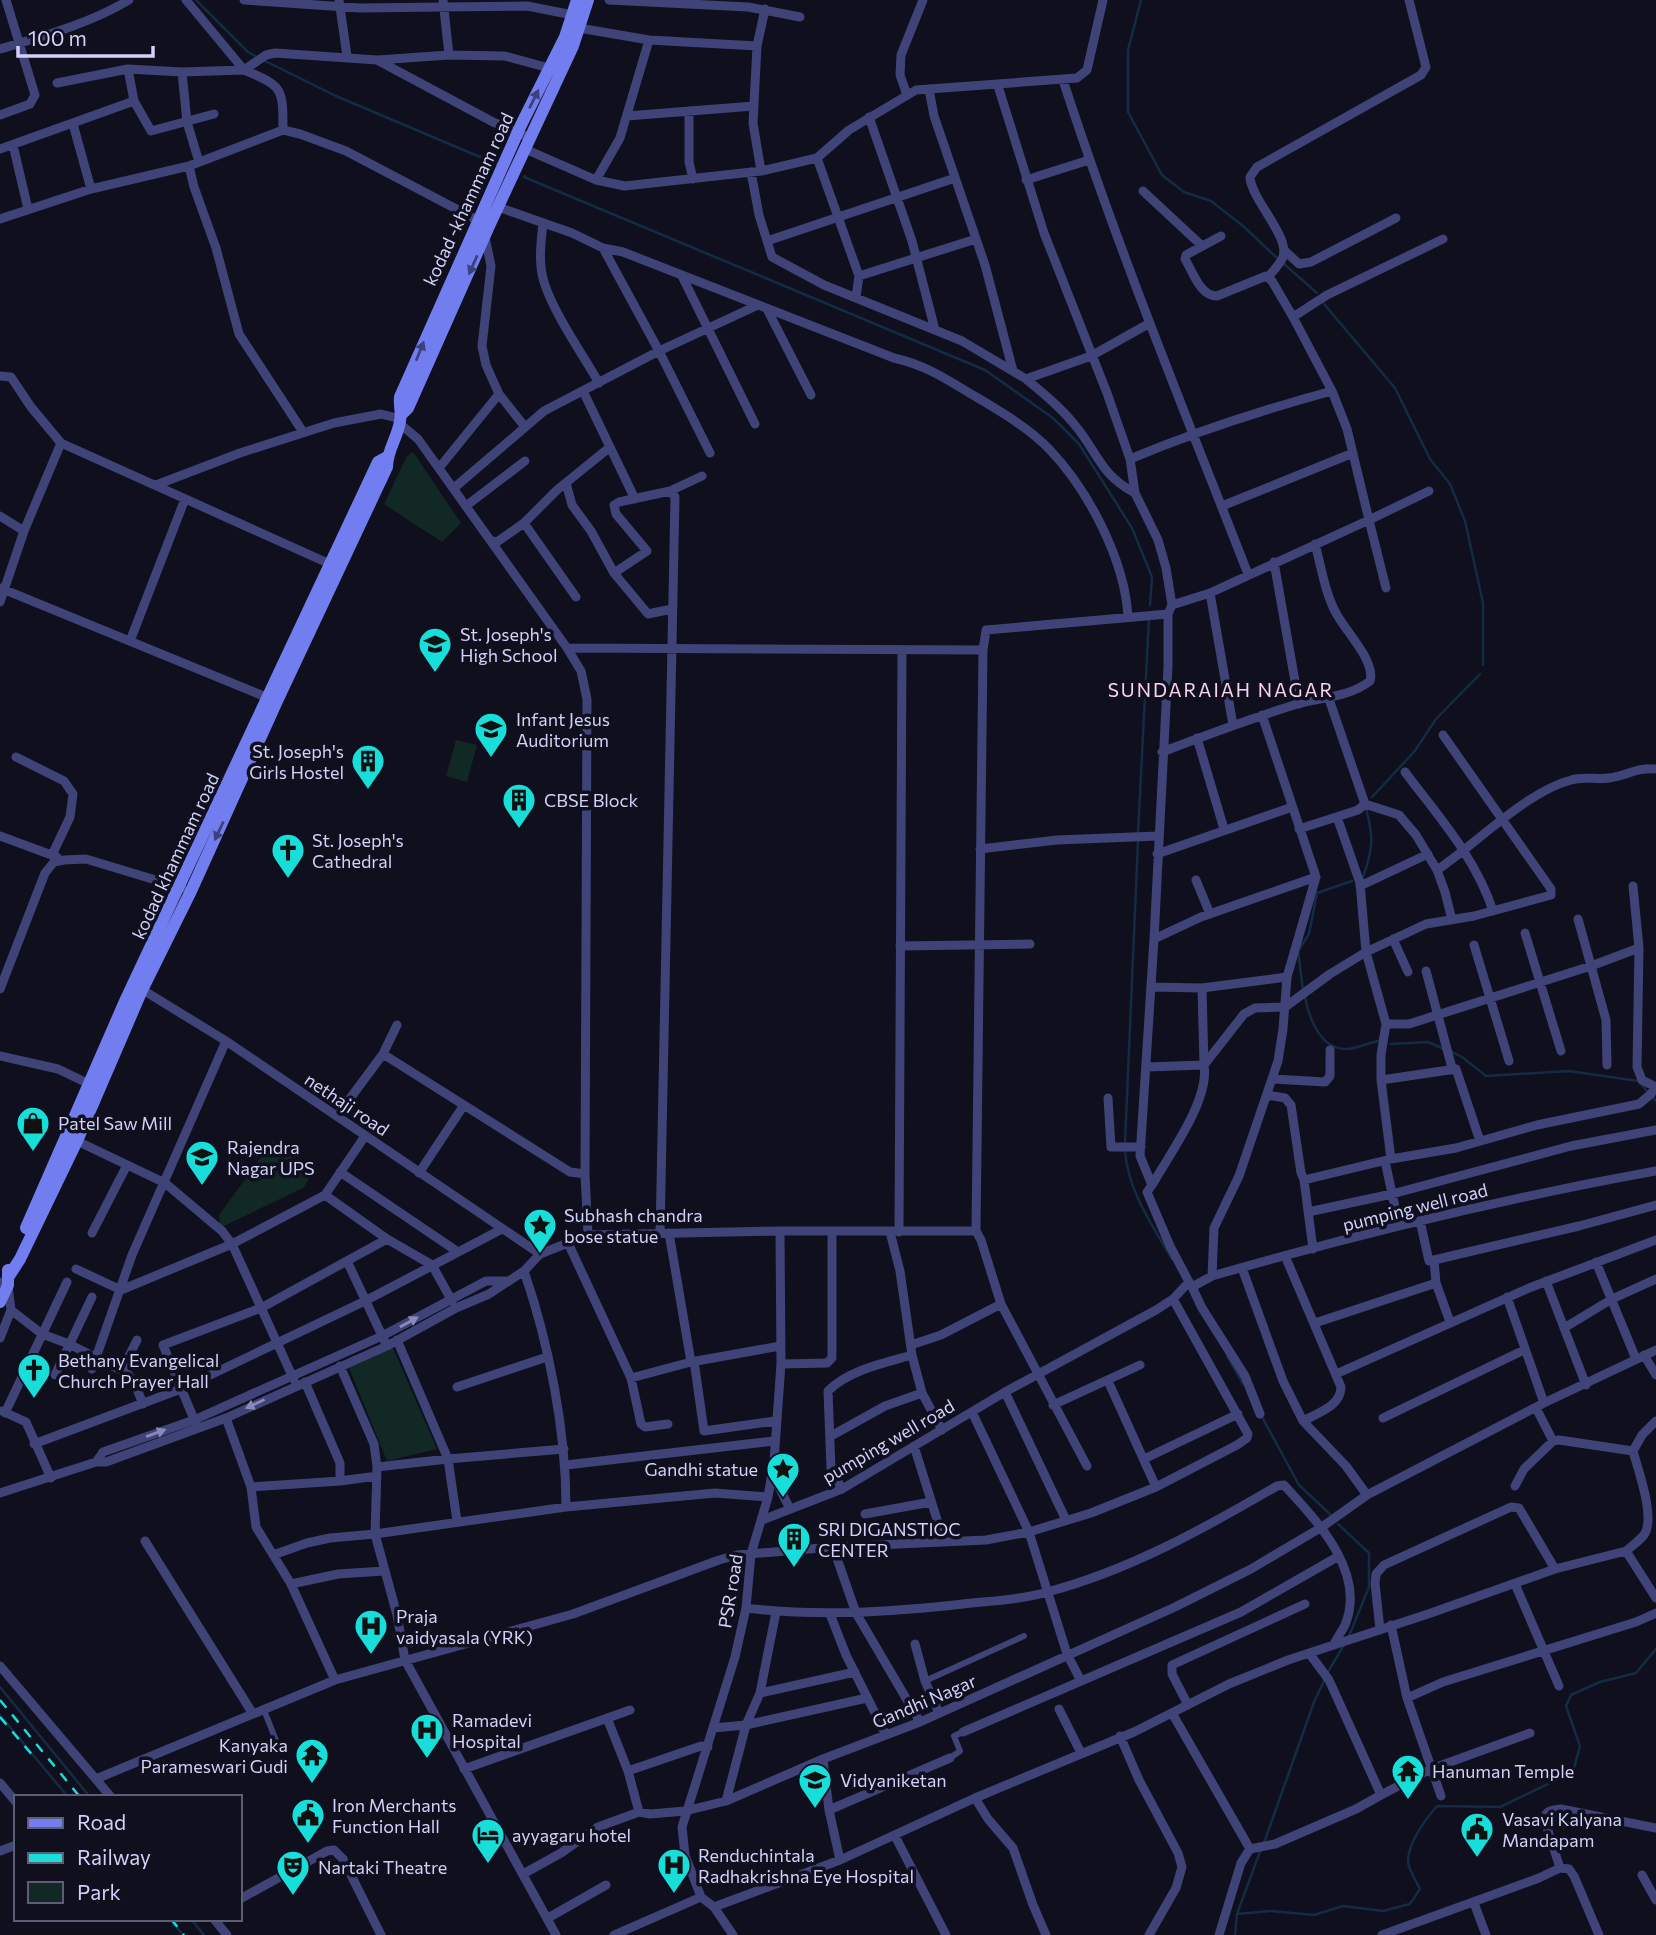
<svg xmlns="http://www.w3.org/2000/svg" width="1656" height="1935" font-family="Commissioner,sans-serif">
<rect width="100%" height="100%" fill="#0f0f1e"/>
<!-- green -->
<path fill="#122824" d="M413 452 461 523 442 542 384 504 407 456Z
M456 740 477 745 467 782 446 776Z
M273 1141 312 1174 303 1188 220 1228 219 1215Z
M393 1348 437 1449 387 1461 349 1368Z"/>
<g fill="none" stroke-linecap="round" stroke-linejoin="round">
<!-- stream -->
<path stroke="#142c43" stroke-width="2.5" d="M196 0 248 52 257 57
M1141 0 1128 50V112L1162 175 1184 192 1211 201 1243 226 1278 259
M263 60 336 96 499 165
M525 176 524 177 985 370 1053 418 1079 444 1132 528 1152 577 1150 605
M1283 263 1317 293
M1324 304 1395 388 1430 459 1450 484 1465 521 1483 603V665
M1372 797 1414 752 1436 719 1480 674
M1138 834 1149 617
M1363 877C1373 849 1374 837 1366 809
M1303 990 1298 951 1309 934 1317 893 1352 881
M1305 997C1309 1018 1320 1049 1346 1049 1356 1049 1368 1043 1378 1041
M1391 1044 1428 1042 1444 1049
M1450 1051 1462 1057 1486 1076 1569 1071 1638 1081 1656 1101
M1125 1143 1138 841
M1125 1151C1128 1191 1152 1225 1172 1259
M1227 1356 1243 1384
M1262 1417 1299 1485 1332 1516
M1338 1524 1369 1553V1587L1349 1636
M1328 1672 1344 1645
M0 1687 90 1797
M0 1715 68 1797
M1264 1843 1314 1702 1325 1679
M1237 1914 1261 1849
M170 1919 183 1935
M191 1919 204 1935
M1235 1935 1237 1914 1271 1911 1314 1915 1343 1906 1383 1911 1410 1904 1420 1889C1416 1881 1409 1870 1408 1862 1408 1843 1425 1820 1437 1806L1500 1807 1573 1772 1580 1746 1566 1706 1571 1695 1600 1682 1636 1673 1656 1649"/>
<!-- pedestrian -->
<path stroke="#3f4378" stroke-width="6" d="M925 1681 1024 1636
M264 1710 279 1748
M950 1758 960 1751 954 1736 963 1732"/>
<!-- minor -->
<path stroke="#3f4378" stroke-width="9" d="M244 0 360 8 527 6 573 15
M339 0 347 56
M443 0 449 55
M609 0 748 7 800 17
M579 28 649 40 757 46
M0 49C44 36 89 24 129 0
M378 60 449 55 505 56 549 68
M128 69 134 101 151 131 214 114
M244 70 266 55 275 53 377 60 493 122 530 138
M244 70C283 86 283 88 283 130
M182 72 187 122 199 162
M1063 80C1117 247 1184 410 1248 574
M57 83 128 69 182 72 244 70 186 0
M998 86 1044 233 1107 393 1130 459 1135 493 1158 540 1166 568 1172 605
M929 89 934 116 985 265 1013 371
M907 95 900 75 901 55 923 0
M689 111V162L693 179
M0 115 30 104 35 95 6 0
M627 116 754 106
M869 117 912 241 935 330
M73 124 91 189
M13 145 28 209
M0 149 134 101
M525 149 596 180 625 186 761 171 817 158 849 130 916 90 1077 78 1087 70 1103 0
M817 158 859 276 856 297
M189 166 194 187 216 248 239 334 303 432
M761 171 753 123 757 46 765 9
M751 172 759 215 772 257 824 285 962 341 1026 379 1091 356 1150 323
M596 180 620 138 649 40
M1026 180 1089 160
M1143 191 1201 245
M498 207 572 233 603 248 623 252 894 358C925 365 945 378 971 394 998 410 1028 427 1050 450 1089 491 1125 561 1128 617
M0 219 91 189 189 166 283 130 300 134 346 151 481 222
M543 223C541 242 538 263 544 282 554 314 582 353 599 383
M1221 236 1186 255 1185 259C1193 272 1200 296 1217 296L1266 276 1272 281 1293 317
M767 241 955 178
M603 248 659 351 710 453
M1284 250 1299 264 1311 262 1396 218
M682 276 755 424
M859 276 976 239
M1268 277C1273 271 1279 265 1282 259 1293 239 1251 200 1250 177L1257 167 1421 75 1426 67 1409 0
M767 309 811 395
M0 376 11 377 31 407 61 443 330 564
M1026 379C1043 393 1060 407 1074 424 1098 452 1099 474 1135 493
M583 391 635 499
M499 394 525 427
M400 424 418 439 567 648 983 650
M1130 459C1197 431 1262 410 1332 391
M439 468 499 394 486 365 482 346 491 266 485 237
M566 483 572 505 591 531 614 573 648 614 672 609
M156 485 240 453 334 423 381 414 401 419
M454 488 544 411 659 351 758 305
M466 506 525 461
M1222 506 1353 453
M0 516 24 531
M524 523 576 597
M492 541 497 542 524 523 557 490 610 447
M1274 562 1299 704
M614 573 647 551 616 514 614 505 619 502 670 491 702 476
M0 588 271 699
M1386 588 1369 520 1429 491
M1210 593 1233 725
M0 602 24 531 61 443
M1168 614V667L1154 939 1140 1156 1152 1185 1147 1192 1170 1246 1189 1282
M130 641 185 499
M567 648 581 671 587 699 585 1174 588 1235
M1262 715 1316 877 1287 977
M1197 738 1224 829
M1162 752C1206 735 1250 719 1294 705 1320 697 1348 698 1370 681 1376 661 1345 631 1336 613 1325 593 1321 566 1315 544
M16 757 64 781 73 794 70 817 52 855
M1405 772C1438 816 1476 858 1493 911
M1365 804 1399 815 1416 835 1437 870 1445 892 1452 920
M1337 817 1360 883 1366 952 1386 1024 1381 1055V1080L1391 1159
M1299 829 1358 810 1365 804 1329 699
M0 836 57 857
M980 849 1057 840 1158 836
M1157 854 1292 807
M1437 870C1477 843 1526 792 1571 780 1584 776 1596 780 1609 778 1627 776 1636 767 1656 769
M1196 880 1210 914
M1360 886 1428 854
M1633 886 1639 948
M1578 919 1606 1020 1607 1065
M1525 933 1561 1051
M1154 939 1201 917 1316 877
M1393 939 1408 972
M1474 945 1509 1061
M900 946 1030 944
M1426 971 1452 1068
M138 987 226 1041 540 1254
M1151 987 1202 988
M0 989 45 873 54 862 64 860 86 859 182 888
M1386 1024H1409L1591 966 1639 948 1637 1067 1642 1080 1656 1087
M383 1054 570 1172 585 1174
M0 1056 58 1069 89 1084
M1147 1067 1204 1065 1202 988 1287 977 1283 1029 1278 1061 1239 1176 1214 1228 1212 1276
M1273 1079 1325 1082 1330 1076V1050
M1381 1080 1456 1069 1480 1141
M1267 1095 1285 1098 1291 1105 1301 1173 1304 1180 1313 1249
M1108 1098 1111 1147H1141
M337 1116 383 1054 397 1025
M77 1141 165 1183 222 1231 232 1244 294 1380
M1385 1161 1399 1226
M340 1172 458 1252
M419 1173 464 1105
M1304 1180 1391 1159 1456 1148 1537 1125 1639 1104 1651 1094 1655 1087
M1152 1185C1169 1155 1210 1100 1204 1065L1244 1014 1255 1008 1285 1007 1330 974 1366 952 1426 924 1474 916 1551 895V889L1443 735
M325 1195 387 1239 432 1265 452 1301
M1308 1212 1392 1194 1571 1146 1656 1130
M1420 1221 1429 1261 1434 1260 1436 1283 1450 1322
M890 1232 900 1271 912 1355 922 1393 942 1430
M899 1232 902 651
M92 1233 127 1165
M669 1233 691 1362
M660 1234 675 497 670 491
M568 1243 631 1378 691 1362 780 1346
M1285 1256 1341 1387C1341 1406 1318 1413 1303 1421
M1434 1260 1579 1226 1656 1205
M347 1261 385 1342
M1596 1262 1636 1359
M1242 1268 1283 1381 1303 1421 1346 1466 1367 1495
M76 1269 121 1290 232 1244 325 1195 365 1136
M524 1271C549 1344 566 1430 566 1507
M1546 1281 1586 1385
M0 1282 8 1285 11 1310 0 1338
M1192 1287 1202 1308 1245 1376 1260 1414
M1507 1297 1544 1403
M11 1310 42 1334 69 1344 128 1374 135 1384 143 1404
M1315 1323 1436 1283
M1564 1328 1612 1299 1656 1279
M397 1340 448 1459 457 1521
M911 1345 941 1335 1001 1304
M1644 1355 1656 1375
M694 1361 704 1431 775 1421
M781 1364 827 1363 832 1358V1231
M340 1366 374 1444 377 1467 375 1534 397 1615 405 1660 556 1935
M92 1369 132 1255 226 1041
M122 1370 137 1340
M1336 1374 1529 1288 1656 1240
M55 1375 92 1297
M631 1378 641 1424 645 1427 668 1424
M1108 1381 1156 1487
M305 1382 340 1463V1481
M457 1387 547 1357
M1005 1392 1066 1520
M1053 1405 1140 1365
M1536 1408 1553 1441 1559 1440 1633 1451
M2 1411 26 1422 51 1478
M972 1412 1029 1532 1067 1654 1081 1681
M5 1413 67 1282
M226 1418 251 1487 340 1481 377 1476
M1383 1418 1524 1350
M196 1424 163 1345 261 1308 387 1239
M831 1436 885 1406 922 1393
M34 1444 181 1389 365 1301 502 1229
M914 1446 944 1542
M1144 1459 1238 1414
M96 1462 103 1452 194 1420 382 1336 486 1281H505
M566 1465 774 1441
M1087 1466 1001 1304 981 1240 976 1231 983 650 986 630 1168 614 1172 605 1210 593 1369 520 1347 429 1332 391 1293 317 1327 295 1443 239
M377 1467 448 1459 564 1449
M772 1473 790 1509
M1515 1486 1524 1469 1553 1441
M251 1487 256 1527 291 1584 335 1680
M842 1489 831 1469 828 1391C849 1370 884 1363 912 1355
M0 1493 96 1462H106L226 1418 387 1346 456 1308 489 1294 524 1271 540 1254 588 1235 780 1231H976
M865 1514 931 1502
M762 1520 842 1489 1005 1392 1156 1310 1173 1299 1189 1282 1192 1287 1212 1276C1358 1234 1506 1198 1656 1171
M145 1541 253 1714
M833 1547 856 1613 920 1722
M1626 1551C1632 1546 1639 1541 1644 1535 1656 1518 1638 1470 1633 1451L1642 1435 1656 1421
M273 1555 307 1543 330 1538 375 1534 566 1507 715 1493 768 1497
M291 1584 338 1574 384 1571
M1515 1584 1559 1686
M746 1608C818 1617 890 1612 963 1604 990 1601 1020 1600 1047 1592 1128 1571 1205 1528 1277 1486L1284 1485C1316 1520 1367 1572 1345 1625 1342 1631 1337 1638 1334 1644
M830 1614 846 1655 886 1735
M1391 1625 1407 1698 1441 1796
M1380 1630 1375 1583 1376 1574 1384 1565 1511 1507 1519 1508 1555 1569
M915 1644 925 1681 939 1713
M0 1666 111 1797
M760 1693 855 1672
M1407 1698 1443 1682 1636 1622 1656 1613
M1188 1705 1172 1674V1665L1305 1604
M1059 1709 1081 1753
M1172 1713 1250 1849
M607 1718 628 1771 639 1812
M713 1728 746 1725 867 1698
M963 1732 1241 1612 1339 1556
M1120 1736 1139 1780 1178 1853 1182 1867 1176 1888 1149 1935
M823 1759 829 1810 840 1860
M464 1769 630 1710
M628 1771 701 1746 708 1747
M96 1779 335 1680 573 1614 719 1560 737 1555 833 1547 986 1540 1029 1532 1091 1513 1156 1487 1237 1445 1247 1438 1248 1434 1173 1299
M0 1783 16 1802
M1381 1795 1431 1769 1530 1733
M975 1798 988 1819 1013 1848 1033 1905 1046 1935
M726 1801 746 1725 760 1693 776 1612
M829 1810 950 1758
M895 1836 946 1935
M0 1851 16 1845
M1560 1868 1569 1869 1574 1876 1599 1935
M523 1874 561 1853 598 1827 639 1812 650 1814 685 1811 726 1801 823 1759 920 1722 1175 1607 1251 1569 1322 1527 1367 1495 1544 1403 1656 1350
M1642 1875 1656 1900
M240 1899 327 1851 334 1850 343 1859 381 1935
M1474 1903 1486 1935
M714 1907 840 1860 975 1798 1134 1732 1229 1684 1288 1660 1431 1613 1555 1569 1626 1551 1656 1598
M548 1918 606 1885
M214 1919 227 1935
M614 1935 701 1897
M733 1935 714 1907 701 1897 685 1855 682 1827 735 1657 746 1608 751 1554 768 1497 774 1461 781 1364 780 1231
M1219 1935 1241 1863 1250 1849 1275 1844 1356 1809 1381 1795 1329 1680 1309 1653
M1382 1935 1539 1878 1560 1868 1544 1818C1547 1810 1553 1810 1561 1809L1656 1828"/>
<!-- secondary -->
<path stroke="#727ef0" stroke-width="12" d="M401 415 408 408 489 226 573 46 588 0
M26 1228 126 999 378 462 387 457
M9 1276 20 1259 77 1141 142 990 191 891 277 701 387 467C387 450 398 437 400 421 402 412 399 406 400 397L521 125 565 37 577 0
M0 1302 8 1285V1270"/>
<!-- rail -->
<path stroke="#18deda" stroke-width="2.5" stroke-dasharray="10 9" stroke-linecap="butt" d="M0 1700 80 1797
M0 1717 34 1757
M171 1919 184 1935"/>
</g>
<!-- one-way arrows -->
<defs><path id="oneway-solid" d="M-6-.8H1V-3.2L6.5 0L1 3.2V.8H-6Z" transform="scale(1.75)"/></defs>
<g fill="#3c417c">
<use href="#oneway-solid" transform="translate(534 99) rotate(-64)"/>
<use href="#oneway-solid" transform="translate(473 265) rotate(114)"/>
<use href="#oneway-solid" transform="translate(420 351) rotate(-68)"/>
<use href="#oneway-solid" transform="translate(219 831) rotate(115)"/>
</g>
<g fill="#888ab9">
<use href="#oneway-solid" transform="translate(409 1322) rotate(-29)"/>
<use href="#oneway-solid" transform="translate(255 1404) rotate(155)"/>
<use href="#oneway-solid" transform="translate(156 1433) rotate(-20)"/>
</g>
<!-- icons -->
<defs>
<symbol id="school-pin" viewBox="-11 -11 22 30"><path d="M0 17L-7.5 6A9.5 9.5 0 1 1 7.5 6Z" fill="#18deda" stroke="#0f0f1e"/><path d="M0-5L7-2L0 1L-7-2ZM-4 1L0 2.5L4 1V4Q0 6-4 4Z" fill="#111"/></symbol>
<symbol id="building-pin" viewBox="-11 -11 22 30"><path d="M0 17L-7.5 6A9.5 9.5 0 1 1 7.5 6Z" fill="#18deda" stroke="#0f0f1e"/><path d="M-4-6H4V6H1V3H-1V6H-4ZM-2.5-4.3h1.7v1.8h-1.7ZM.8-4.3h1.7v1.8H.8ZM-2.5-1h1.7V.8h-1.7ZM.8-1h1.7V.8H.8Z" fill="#111"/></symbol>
<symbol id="church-pin" viewBox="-11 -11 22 30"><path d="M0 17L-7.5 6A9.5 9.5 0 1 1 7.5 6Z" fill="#18deda" stroke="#0f0f1e"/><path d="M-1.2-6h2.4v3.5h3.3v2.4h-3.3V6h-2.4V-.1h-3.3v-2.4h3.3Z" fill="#111"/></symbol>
<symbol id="shop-pin" viewBox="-11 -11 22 30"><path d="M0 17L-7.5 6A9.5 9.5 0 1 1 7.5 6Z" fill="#18deda" stroke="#0f0f1e"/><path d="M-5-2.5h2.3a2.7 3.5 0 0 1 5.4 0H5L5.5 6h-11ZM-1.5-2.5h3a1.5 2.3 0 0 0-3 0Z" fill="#111"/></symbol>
<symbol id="sight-pin" viewBox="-11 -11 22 30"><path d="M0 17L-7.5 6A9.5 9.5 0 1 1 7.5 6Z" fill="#18deda" stroke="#0f0f1e"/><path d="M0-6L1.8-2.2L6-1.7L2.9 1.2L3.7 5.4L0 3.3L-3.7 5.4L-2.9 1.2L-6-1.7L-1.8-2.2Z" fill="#111"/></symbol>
<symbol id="hospital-pin" viewBox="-11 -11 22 30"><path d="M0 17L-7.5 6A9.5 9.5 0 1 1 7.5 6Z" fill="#18deda" stroke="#0f0f1e"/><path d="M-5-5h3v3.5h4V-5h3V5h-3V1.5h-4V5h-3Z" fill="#111"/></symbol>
<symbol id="temple-pin" viewBox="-11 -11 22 30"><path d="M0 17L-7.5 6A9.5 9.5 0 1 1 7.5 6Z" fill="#18deda" stroke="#0f0f1e"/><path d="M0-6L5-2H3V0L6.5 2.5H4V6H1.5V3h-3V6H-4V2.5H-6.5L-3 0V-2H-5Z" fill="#111"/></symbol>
<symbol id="civic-pin" viewBox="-11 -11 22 30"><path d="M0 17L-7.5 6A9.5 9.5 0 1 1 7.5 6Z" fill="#18deda" stroke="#0f0f1e"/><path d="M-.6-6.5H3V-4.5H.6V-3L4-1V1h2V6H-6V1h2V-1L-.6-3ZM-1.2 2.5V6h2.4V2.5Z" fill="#111"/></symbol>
<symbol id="hotel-pin" viewBox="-11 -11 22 30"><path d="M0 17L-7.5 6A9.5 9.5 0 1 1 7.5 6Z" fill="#18deda" stroke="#0f0f1e"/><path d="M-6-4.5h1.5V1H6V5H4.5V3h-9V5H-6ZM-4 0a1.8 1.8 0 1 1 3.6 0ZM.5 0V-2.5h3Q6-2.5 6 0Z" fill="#111"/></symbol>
<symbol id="theatre-pin" viewBox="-11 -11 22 30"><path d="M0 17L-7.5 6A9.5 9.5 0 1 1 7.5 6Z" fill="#18deda" stroke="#0f0f1e"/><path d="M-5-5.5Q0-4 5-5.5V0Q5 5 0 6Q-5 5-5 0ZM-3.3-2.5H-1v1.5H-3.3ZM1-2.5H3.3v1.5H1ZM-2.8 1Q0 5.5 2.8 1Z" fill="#111"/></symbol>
</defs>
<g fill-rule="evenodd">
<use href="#school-pin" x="416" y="625" width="38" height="52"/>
<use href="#school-pin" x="472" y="710" width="38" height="52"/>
<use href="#building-pin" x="349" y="742" width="38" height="52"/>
<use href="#building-pin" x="500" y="781" width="38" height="52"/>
<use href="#church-pin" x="269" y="831" width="38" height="52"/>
<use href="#shop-pin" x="14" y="1104" width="38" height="52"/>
<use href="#school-pin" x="183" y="1138" width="38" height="52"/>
<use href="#sight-pin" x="521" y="1206" width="38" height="52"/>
<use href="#church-pin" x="15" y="1351" width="38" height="52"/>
<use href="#sight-pin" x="764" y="1450" width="38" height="52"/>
<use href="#building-pin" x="775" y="1520" width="38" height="52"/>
<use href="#hospital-pin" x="352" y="1607" width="38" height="52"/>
<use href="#hospital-pin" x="408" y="1711" width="38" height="52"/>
<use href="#temple-pin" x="293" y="1736" width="38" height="52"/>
<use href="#temple-pin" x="1389" y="1752" width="38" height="52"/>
<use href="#school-pin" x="796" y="1761" width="38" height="52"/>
<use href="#civic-pin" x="289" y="1796" width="38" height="52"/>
<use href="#civic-pin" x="1458" y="1810" width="38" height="52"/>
<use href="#hotel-pin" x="469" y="1816" width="38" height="52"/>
<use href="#hospital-pin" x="655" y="1846" width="38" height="52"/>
<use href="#theatre-pin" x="274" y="1848" width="38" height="52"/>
</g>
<g text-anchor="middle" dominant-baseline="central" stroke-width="7" stroke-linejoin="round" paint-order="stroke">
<!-- street labels -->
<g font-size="18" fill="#d1d1fa" stroke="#0f0f1e">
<text transform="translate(468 199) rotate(-65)">kodad -khammam road</text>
<text transform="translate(175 856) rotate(-65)">kodad khammam road</text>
<text transform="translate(347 1104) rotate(34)">nethaji road</text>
<text transform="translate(1415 1207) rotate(-14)">pumping well road</text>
<text transform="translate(888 1441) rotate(-30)">pumping well road</text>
<text transform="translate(730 1591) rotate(-81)">PSR road</text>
<text transform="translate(924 1701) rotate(-23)">Gandhi Nagar</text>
</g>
<!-- poi labels -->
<g font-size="18" fill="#d1d1fa" stroke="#0f0f1e" text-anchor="start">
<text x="460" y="634">St. Joseph's<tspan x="460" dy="21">High School</tspan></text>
<text x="516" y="719">Infant Jesus<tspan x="516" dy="21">Auditorium</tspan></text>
<text x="344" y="751" text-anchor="end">St. Joseph's<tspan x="344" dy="21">Girls Hostel</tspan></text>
<text x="544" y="800">CBSE Block</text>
<text x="312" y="840">St. Joseph's<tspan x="312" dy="21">Cathedral</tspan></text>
<text x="58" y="1123">Patel Saw Mill</text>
<text x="227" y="1147">Rajendra<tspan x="227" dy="21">Nagar UPS</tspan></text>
<text x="564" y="1215">Subhash chandra<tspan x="564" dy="21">bose statue</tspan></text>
<text x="58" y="1360">Bethany Evangelical<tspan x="58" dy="21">Church Prayer Hall</tspan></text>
<text x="758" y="1469" text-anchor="end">Gandhi statue</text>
<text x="818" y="1529">SRI DIGANSTIOC<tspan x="818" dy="21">CENTER</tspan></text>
<text x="396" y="1616">Praja<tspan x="396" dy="21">vaidyasala (YRK)</tspan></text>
<text x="452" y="1720">Ramadevi<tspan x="452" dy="21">Hospital</tspan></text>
<text x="288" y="1745" text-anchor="end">Kanyaka<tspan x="288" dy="21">Parameswari Gudi</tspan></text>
<text x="1432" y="1771">Hanuman Temple</text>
<text x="840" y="1780">Vidyaniketan</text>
<text x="332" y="1805">Iron Merchants<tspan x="332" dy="21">Function Hall</tspan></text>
<text x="1502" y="1819">Vasavi Kalyana<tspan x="1502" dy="21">Mandapam</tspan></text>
<text x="512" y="1835">ayyagaru hotel</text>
<text x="698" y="1855">Renduchintala<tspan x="698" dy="21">Radhakrishna Eye Hospital</tspan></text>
<text x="318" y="1867">Nartaki Theatre</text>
</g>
<!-- neighbourhood labels -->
<g font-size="19" letter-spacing="2" fill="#fad3f1" stroke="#0f0f1e">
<text x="1221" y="689">SUNDARAIAH NAGAR</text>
</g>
</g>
<!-- legend -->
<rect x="14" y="1795" width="228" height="126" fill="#0f0f1e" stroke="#5d5d76" stroke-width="2"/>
<rect x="28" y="1818" width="35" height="10" fill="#727ef0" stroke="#5d5d76" stroke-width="2"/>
<text x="77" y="1830" font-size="21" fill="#d1d1fa">Road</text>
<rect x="28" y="1853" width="35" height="10" fill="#18deda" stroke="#5d5d76" stroke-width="2"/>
<text x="77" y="1865" font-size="21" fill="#d1d1fa">Railway</text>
<rect x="28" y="1882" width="35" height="21" fill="#122824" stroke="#5d5d76" stroke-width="2"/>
<text x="77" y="1900" font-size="21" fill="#d1d1fa">Park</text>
<!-- scale -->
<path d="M18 46v10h135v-10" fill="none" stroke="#d1d1fa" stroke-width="3.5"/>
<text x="28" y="46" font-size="21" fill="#d1d1fa" stroke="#0f0f1e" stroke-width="5" paint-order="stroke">100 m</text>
</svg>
